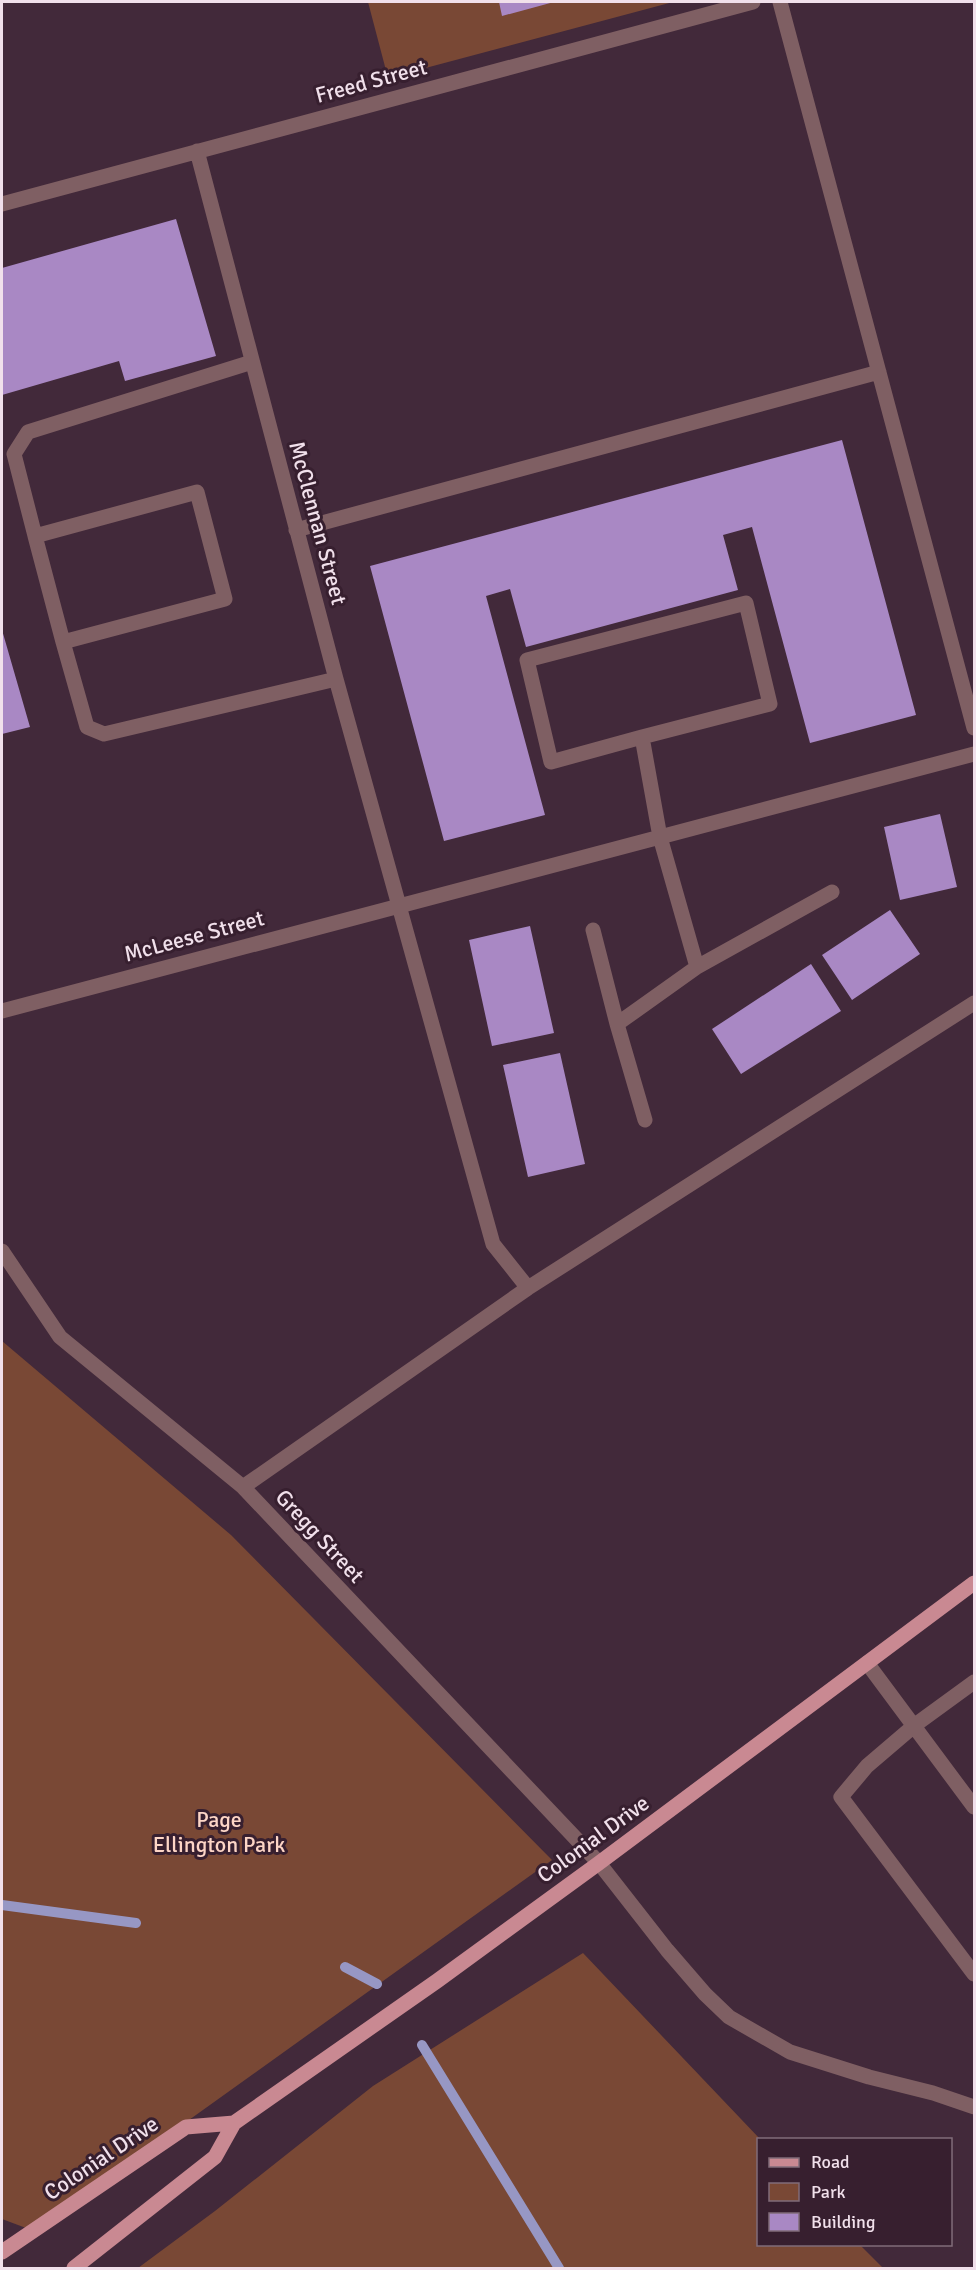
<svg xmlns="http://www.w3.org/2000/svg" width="976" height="2270" font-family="Signika,sans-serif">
<rect width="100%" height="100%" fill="#42293a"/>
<!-- green -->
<path fill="#794835" d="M368 2H673L388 78Z
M2 1341 231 1535 552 1860 34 2231 2 2219Z
M583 1953 760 2139 758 2140V2244L860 2245 883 2268H138L215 2211 373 2086Z"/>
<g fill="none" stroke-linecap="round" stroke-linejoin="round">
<!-- stream -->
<path stroke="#9797c4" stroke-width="10" d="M2 1905 136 1923
M345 1967 377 1984
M422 2045 559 2268"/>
</g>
<!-- building -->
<path fill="#a988c4" d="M499 2H554L502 16Z
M176 219 216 356 125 381 119 361 2 395V268Z
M842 440 916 715 810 743 752 527 723 535 738 590 526 647 510 589 486 596 545 815 444 841 370 566Z
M2 630 30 727 2 734Z
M940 814 957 887 900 900 884 827Z
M890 910 920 954 852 1000 822 955Z
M530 926 554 1033 492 1046 469 940Z
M811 964 841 1011 741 1074 712 1029Z
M560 1053 585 1164 528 1177 503 1065Z"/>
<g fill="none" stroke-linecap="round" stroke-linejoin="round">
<!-- minor -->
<path stroke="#7f5f63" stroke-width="15" d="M780 2 974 728
M197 151 336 679 493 1244 528 1288
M2 204 753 2
M197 492 225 599 63 642 35 536Z
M296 530 879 372
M35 536 14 454 28 432 252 362
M63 642 87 727 104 734 336 679
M642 737 551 762 527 660 746 603 770 704 642 737 660 837 697 967 832 892
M593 930 617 1024
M2 1011 974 754
M645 1120 617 1024 697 967
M2 1251 60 1337 243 1487 599 1863 667 1950 705 1994 729 2017 790 2052 869 2077 933 2093 974 2107
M243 1487 528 1288 974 1003
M867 1663 974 1807
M974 1682 915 1725 867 1766 841 1797 974 1974"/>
<!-- major -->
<path stroke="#c98992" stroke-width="15" d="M2 2252 186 2127 234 2123
M74 2268 215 2157 234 2123 437 1981 599 1863 974 1583"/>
</g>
<g text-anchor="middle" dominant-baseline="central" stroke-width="6" stroke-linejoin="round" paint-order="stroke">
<!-- street labels -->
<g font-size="22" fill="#f1e0eb" stroke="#371f2f">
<text transform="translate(371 81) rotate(-15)">Freed Street</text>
<text transform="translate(318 523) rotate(75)">McClennan Street</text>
<text transform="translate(194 936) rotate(-15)">McLeese Street</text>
<text transform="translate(320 1536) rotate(47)">Gregg Street</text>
<text transform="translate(593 1839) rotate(-36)">Colonial Drive</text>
<text transform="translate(101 2158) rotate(-34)">Colonial Drive</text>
</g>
<!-- park labels -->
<g font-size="22" fill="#fdd5c6" stroke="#371f2f">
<text x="219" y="1819">Page<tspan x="219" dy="25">Ellington Park</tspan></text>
</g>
</g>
<!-- border -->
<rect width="976" height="2270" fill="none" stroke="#f1e0eb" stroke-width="6"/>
<!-- legend -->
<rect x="757" y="2138" width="195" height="108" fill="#371f2f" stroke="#816c7a" stroke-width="1.5"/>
<rect x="769" y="2158" width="30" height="9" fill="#c98992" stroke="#816c7a" stroke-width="1.5"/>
<text x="811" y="2168" font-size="18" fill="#f1e0eb">Road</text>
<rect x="769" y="2183" width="30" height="18" fill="#794835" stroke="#816c7a" stroke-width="1.5"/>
<text x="811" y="2198" font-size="18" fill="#f1e0eb">Park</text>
<rect x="769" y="2213" width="30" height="18" fill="#a988c4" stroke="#816c7a" stroke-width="1.5"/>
<text x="811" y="2228" font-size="18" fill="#f1e0eb">Building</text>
</svg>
